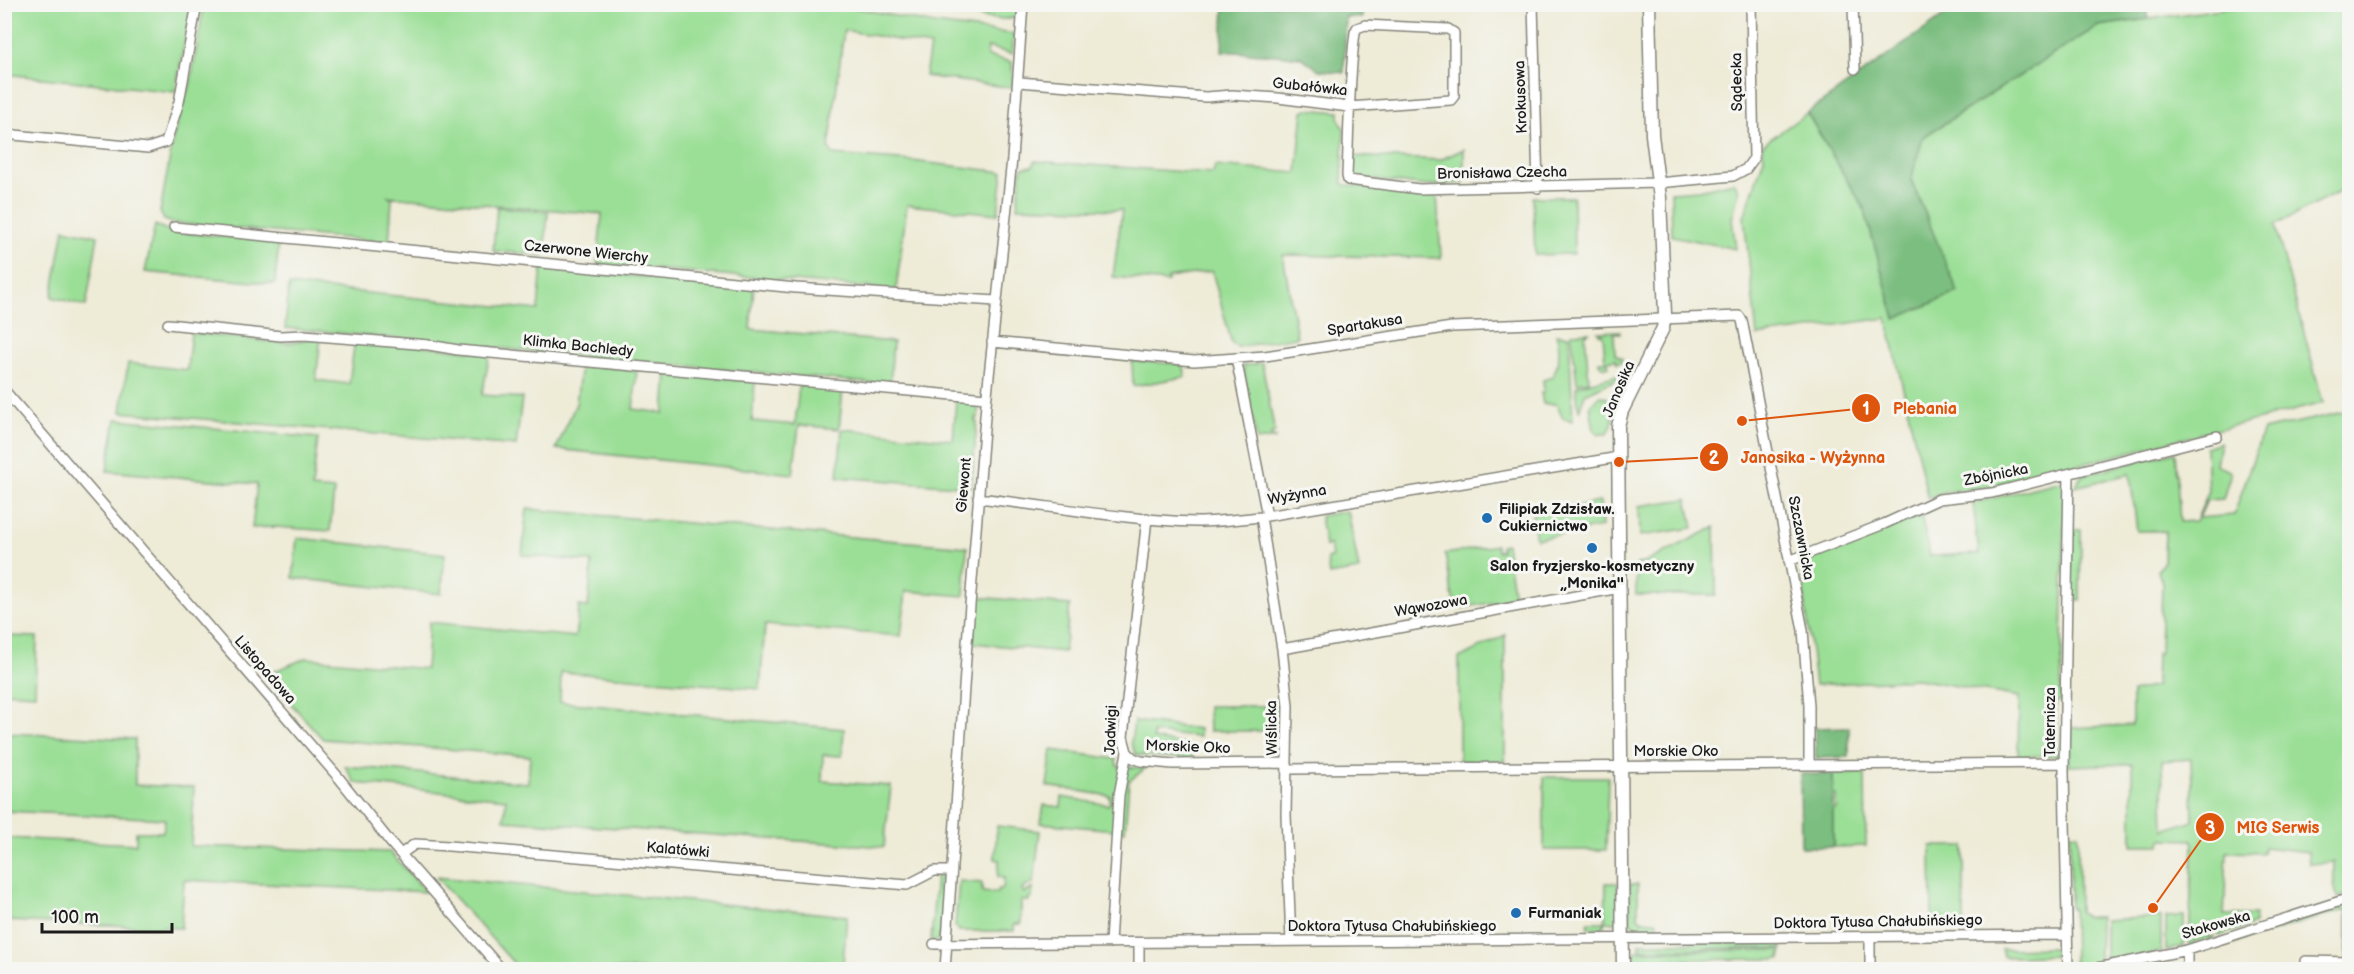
<svg xmlns="http://www.w3.org/2000/svg" width="2354" height="974" font-family="'Balsamiq Sans',sans-serif">
<rect width="100%" height="100%" fill="#f6f6f2"/>
<filter id="ink" filterUnits="userSpaceOnUse"><feTurbulence type="fractalNoise" baseFrequency=".0167" numOctaves="2"/><feDisplacementMap in="SourceGraphic" scale="12" xChannelSelector="R" yChannelSelector="G"/><feConvolveMatrix kernelMatrix="1 2 1 2 8 2 1 2 1" color-interpolation-filters="sRGB"/></filter>
<filter id="wash" filterUnits="userSpaceOnUse"><feTurbulence type="fractalNoise" baseFrequency=".008" numOctaves="4" result="noise"/><feDisplacementMap in="SourceGraphic" scale="24" xChannelSelector="R" yChannelSelector="G"/><feGaussianBlur stdDeviation="1.35" result="paint"/><feColorMatrix in="noise" values="0 0 0 0 0 0 0 0 0 0 0 0 0 0 0 0 0 1.4 0 .05"/><feComposite in="paint" operator="in"/></filter>
<g filter="url(#wash)">
<rect width="100%" height="100%" fill="#eeebd7"/>
<!-- green -->
<path fill="#9bdf97" stroke="#5c7e5a" stroke-width="1.5" fill-rule="evenodd" d="M5 4 192 5 175 92 5 74Z
M836 4 935 24 1014 34 1012 54 988 47 987 56 1012 62 1013 88 925 76 930 46 844 30 829 148 833 155 912 161 1003 172 998 214 907 205 896 290 597 264 602 214 387 196 392 199 389 242 173 223 164 220 160 212 173 140 182 104 190 86 204 5Z
M932 5H1019L1018 16C1002 26 951 9 932 5Z
M2250 5H2349V187L2275 225 2323 403 1991 487 1944 492 1928 499 1887 318 1757 336 1744 217 1764 158 1762 145 1807 113 1864 208 1895 319 1957 292 1911 179 1923 137 2098 26Z
M1307 109 1339 112V119L1344 129 1342 182 1346 185 1437 194 1441 258 1283 255 1297 337 1237 347 1232 344 1212 271 1168 278V282L1113 277 1122 210 1017 207 1022 167 1033 166 1034 161 1213 174 1215 166 1297 173 1303 111Z
M1464 149V182L1428 186 1356 178 1351 171V156L1440 160Z
M1734 182 1739 191 1732 219 1736 249 1672 236 1671 192 1699 190Z
M1533 197H1573L1574 254 1535 255Z
M497 207 548 212 544 255 493 251Z
M155 225 172 232 279 241 275 284 145 272Z
M64 229 98 236 86 306 52 297Z
M542 268 754 287 750 329 893 342 890 385 285 328 289 285 538 310Z
M1620 331V333H1614L1615 354 1622 358 1621 362 1617 363 1615 359 1607 362 1609 366 1604 368 1599 364V361H1605L1603 335 1599 334 1598 332Z
M1590 332 1585 335 1589 381 1577 383 1571 333Z
M191 333 284 343C297 343 309 338 321 336L316 380 349 384 355 339 490 353 482 395 522 398 516 446 121 412 128 363 187 370Z
M1556 334 1569 336 1573 421 1563 418 1556 404H1543L1541 393 1544 392 1543 380 1553 377C1558 362 1562 350 1556 334Z
M1132 361 1184 364 1185 377 1133 386Z
M1262 363 1275 433 1271 434 1272 437 1276 438 1257 441 1243 366Z
M581 364 637 370 633 409 664 413 667 373 755 381 752 421 795 425 799 385 843 389 839 429 799 425 793 474 556 449 576 404Z
M1636 370 1585 394 1579 411 1576 388 1577 386Z
M1600 396 1606 397C1616 407 1615 424 1607 434H1598L1594 430 1590 405Z
M956 400 971 402 978 408V418H975V421L977 422 971 487 838 477 842 429 953 440Z
M2349 411V893L2339 898C2332 888 2334 874 2334 862L2309 864 2308 852 2264 847 2263 853 2227 852 2224 915H2255L2254 924 2219 936 2216 929 2207 932 2208 937 2214 936V938L2196 941 2191 945 2189 943 2193 840 2162 839 2161 845H2132V764L2069 766 2070 728 2132 725V692L2156 686 2157 653H2160L2162 583 2158 571 2164 561 2165 531H2137L2130 474 2075 487 2082 475 2175 452 2180 522 2196 521 2208 493 2206 447 2220 442 2216 464 2231 472 2223 499 2207 500 2199 518 2234 515 2263 430ZM2191 759 2193 820 2164 830 2162 761Z
M116 419 318 438 312 488 334 490 330 531 276 527 252 528 257 484 107 471Z
M2062 481 2065 486 2061 701H2056L2058 756H2018L2019 697 1917 679 1815 685 1801 565 1804 561 1921 515 1930 556 1979 554 1973 503Z
M1687 499 1693 528 1640 536 1639 506Z
M1600 502 1602 527 1536 539 1532 514Z
M527 509 967 547 964 596 906 591 901 636 765 625 760 689 561 672 560 702 844 729 842 756 823 755 822 781 891 786 884 847 504 820 506 799 355 783 345 766 528 783 530 756 323 739 265 675 306 658 426 669 429 622 575 637 579 606 588 607 592 562 522 555Z
M1348 511 1359 570 1329 575 1327 559 1332 557 1330 545 1325 546 1320 516Z
M1715 527 1716 595H1636L1637 564 1644 563Z
M2071 530H2081L2080 601 2070 600Z
M297 538 445 554 441 594 293 578Z
M1506 544 1514 599 1455 609 1445 554 1496 545 1497 551H1501V545Z
M977 597 1070 605 1064 652 973 643Z
M1505 635V761H1459V658Z
M5 636 37 637 35 694 5 692Z
M1208 706H1282L1281 731H1209Z
M1134 721 1199 729V737L1153 733V739L1190 746 1193 755 1192 759 1136 755 1131 743Z
M4 733 135 739V785L194 787 191 846 390 852 426 892 184 880 181 928 5 921V838L136 844V832H163L165 819 5 811Z
M1052 750 1116 759 1117 765 1120 767 1146 768 1129 781 1125 831 1041 823 1044 805 1061 807 1062 797 1109 805 1110 796 1047 786Z
M1865 773 1866 846 1833 847V810L1836 809V795H1833V774Z
M1544 777H1608L1606 850H1544Z
M997 826 1040 831 1034 882 1022 889 1024 893 1033 888 1032 898H1029V901H1021V924H1014V931H959L955 926 959 881 982 883V892L997 893 998 889H1003L1004 878 998 877 999 860 995 859Z
M2070 833 2078 834 2079 912 2085 917H2100L2099 964 2091 963 2090 966 2078 968 2074 962 2073 909 2070 907Z
M1931 846H1964V925H1938L1943 918H1932Z
M936 876H941L945 880 941 933 937 941H931Z
M436 877 847 916 843 964 811 961 810 970 519 969Z
M1606 883H1618V922H1605L1603 928H1588V922H1605Z
M1630 884H1638V917L1642 921H1657L1658 927 1640 928 1630 922Z
M2349 903V958H2347V909L2224 946 2223 944Z
M2184 916V946L2166 951V917Z
M2161 917V952L2108 963 2105 961V920Z
M1780 942 1782 948 1640 949V943Z
M2055 948 2061 955V969H2058V956L2004 957 2002 949Z
M1782 950 1780 959 1636 960V969H1631L1632 957 1636 951Z"/>
<!-- forest -->
<path fill="#7cbe80" stroke="#4c6d4e" stroke-width="1.5" d="M1224 5H1362V18L1346 17 1344 73 1319 70 1301 57 1222 51Z
M1959 5H2145L2148 19 2098 26 1923 137 1911 180 1958 292 1895 319 1864 208 1807 113Z
M1849 727V757L1816 758 1815 728Z
M1800 774H1833V847H1801Z"/>
</g>
<g filter="url(#ink)">
<g fill="none" stroke-linecap="round" stroke-linejoin="round">
<defs>
<path id="minor" d="M1533 4 1538 188
M1853 4 1855 69
M1019 82 1206 97 1232 95 1278 98 1349 107 1451 100 1454 96V33L1448 29 1365 25 1357 28 1355 32C1349 80 1349 128 1347 176L1348 180 1419 189 1658 183 1733 176 1746 169 1754 158 1751 4
M4 134 148 148 166 142 179 102 197 4
M174 227 796 288 996 301
M168 324 281 336 304 335 429 345 458 350 986 398
M992 342 1194 361 1265 356 1452 327 1739 316 1742 320 1803 630 1809 706V765
M1236 358 1267 516
M4 390 339 778 391 843 502 970
M978 498C1051 506 1124 520 1197 522 1218 522 1240 519 1261 517L1619 457
M1261 517 1282 649 1288 706 1286 815 1291 941
M1789 561 1884 524 1939 499 1992 493 2217 436
M1282 649 1620 588
M1127 752 1133 758 1141 761 1173 764 1287 763
M1288 769 2064 763
M401 854 415 844 449 846 907 885 934 871H952
M1870 937V970
M1110 943 1119 795 1127 752 1123 737 1147 518
M1139 943V970
M934 944 2067 935
M945 970 967 643 986 404 1012 159 1023 4
M2068 970 2064 771 2069 474
M2087 970 2187 950 2350 898
M2187 970V950
M2306 970V961L2350 962"/>
<path id="tertiary" d="M1623 970 1618 426 1622 411 1663 328 1665 314 1660 198 1652 135 1649 4"/>
</defs>
<!-- minor casing -->
<use href="#minor" stroke="#85847a" stroke-width="12"/>
<!-- tertiary casing -->
<use href="#tertiary" stroke="#85847a" stroke-width="15"/>
<!-- minor -->
<use href="#minor" stroke="#fff" stroke-width="9"/>
<!-- tertiary -->
<use href="#tertiary" stroke="#fff" stroke-width="12"/>
</g>
</g>
<!-- markers -->
<g fill="#1f6fb2" stroke="#f6f6f2" stroke-width="2">
<circle cx="1487" cy="518" r="6"/>
<circle cx="1592" cy="548" r="6"/>
<circle cx="1516" cy="913" r="6"/>
</g>
<g text-anchor="middle" dominant-baseline="central" stroke-width="6" stroke-linejoin="round" paint-order="stroke">
<!-- street labels -->
<g font-size="15" fill="#1c1c1c" stroke="#f6f6f2">
<text transform="translate(1737 82) rotate(-91)">Sądecka</text>
<text transform="translate(1310 87) rotate(6)">Gubałówka</text>
<text transform="translate(1521 97) rotate(-92)">Krokusowa</text>
<text transform="translate(1502 173) rotate(-1)">Bronisława Czecha</text>
<text transform="translate(586 252) rotate(6)">Czerwone Wierchy</text>
<text transform="translate(1365 325) rotate(-9)">Spartakusa</text>
<text transform="translate(578 346) rotate(6)">Klimka Bachledy</text>
<text transform="translate(1619 389) rotate(-67)">Janosika</text>
<text transform="translate(1996 475) rotate(-11)">Zbójnicka</text>
<text transform="translate(964 485) rotate(-85)">Giewont</text>
<text transform="translate(1297 495) rotate(-10)">Wyżynna</text>
<text transform="translate(1801 538) rotate(79)">Szczawnicka</text>
<text transform="translate(1431 606) rotate(-10)">Wąwozowa</text>
<text transform="translate(265 670) rotate(49)">Listopadowa</text>
<text transform="translate(2050 722) rotate(-90)">Taternicza</text>
<text transform="translate(1272 728) rotate(-91)">Wiślicka</text>
<text transform="translate(1111 730) rotate(-88)">Jadwigi</text>
<text transform="translate(1188 747) rotate(2)">Morskie Oko</text>
<text x="1676" y="751">Morskie Oko</text>
<text transform="translate(678 850) rotate(5)">Kalatówki</text>
<text transform="translate(1878 922) rotate(-1)">Doktora Tytusa Chałubińskiego</text>
<text transform="translate(2216 925) rotate(-16)">Stokowska</text>
<text x="1392" y="926">Doktora Tytusa Chałubińskiego</text>
</g>
<!-- poi labels -->
<g font-size="15" font-weight="bold" fill="#1c1c1c" stroke="#f6f6f2" text-anchor="start">
<text x="1499" y="509">Filipiak Zdzisław.<tspan x="1499" dy="17">Cukiernictwo</tspan></text>
<text x="1592" y="566" text-anchor="middle">Salon fryzjersko-kosmetyczny<tspan x="1592" dy="17">,,Monika''</tspan></text>
<text x="1528" y="913">Furmaniak</text>
</g>
</g>
<!-- callouts -->
<path fill="none" stroke="#de560d" stroke-width="2" d="M1742 421L1866 408M1619 462L1714 457M2153 908L2210 827"/>
<g fill="#de560d" stroke="#f6f6f2" stroke-width="2">
<circle cx="1742" cy="421" r="6"/>
<circle cx="1619" cy="462" r="6"/>
<circle cx="2153" cy="908" r="6"/>
<circle cx="1866" cy="408" r="15"/>
<circle cx="1714" cy="457" r="15"/>
<circle cx="2210" cy="827" r="15"/>
</g>
<g font-size="18" text-anchor="middle" font-weight="bold" fill="#fff">
<text x="1866" y="415">1</text>
<text x="1714" y="464">2</text>
<text x="2210" y="834">3</text>
</g>
<g font-size="16" text-anchor="middle" font-weight="bold" fill="#de560d" stroke="#f6f6f2" stroke-width="6" stroke-linejoin="round" paint-order="stroke">
<text x="1925" y="414">Plebania</text>
<text x="1813" y="463">Janosika - Wyżynna</text>
<text x="2278" y="833">MIG Serwis</text>
</g>
<!-- margin -->
<rect width="2354" height="974" fill="none" stroke="#f6f6f2" stroke-width="24"/>
<!-- scale -->
<path d="M42 923v9h130v-9" fill="none" stroke="#1c1c1c" stroke-width="3"/>
<text x="51" y="923" font-size="18" fill="#1c1c1c" stroke="#f6f6f2" stroke-width="4.5" paint-order="stroke">100 m</text>
</svg>
